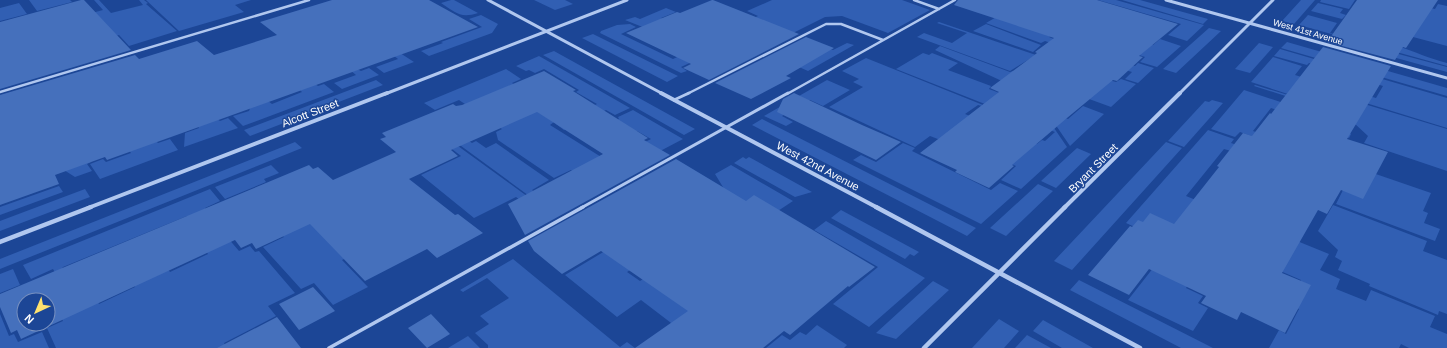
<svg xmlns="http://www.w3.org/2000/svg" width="1447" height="348" font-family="Helvetica,sans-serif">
<rect width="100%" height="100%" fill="#1c4696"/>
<!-- green -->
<path fill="#315fb3" d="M29 0H70L72 2 37 11Z
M94 0H99L111 13 143 5 139 0H144L148 3 146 4 177 31 129 46 119 35 82 46 62 21 103 10Z
M146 0H251L235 5 244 12 179 31Z
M451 0H454L478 13C460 19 455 12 441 3Z
M534 0H565L573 4 555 10Z
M772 0H902L930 10 888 33 842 16 825 17 781 39 743 23 758 16 747 11Z
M1098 0H1116L1204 25 1187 41 1168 35 1181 24Z
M1122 0H1140L1208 19 1203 24Z
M1301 0H1315L1294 24 1282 21Z
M1321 0H1355L1349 9 1320 2Z
M19 3 27 14 0 21V8Z
M1318 3 1343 9 1340 13 1346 15 1342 19 1311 11Z
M1438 4 1447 6V46L1379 28 1421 6 1435 9Z
M666 8 676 12 661 18 665 20 645 28 625 20 635 17 640 19Z
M1005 12 1059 29 1049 37 1121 66 1045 41 1041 43 986 23Z
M481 15 498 24 492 33 429 56 421 51 443 43 441 42 482 27 469 19Z
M1308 15 1337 23 1330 33 1394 50 1397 46C1414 51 1430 59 1447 63V66L1299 25Z
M939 22 1036 55 1010 71 917 37 924 33 952 43 967 33 937 23Z
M630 24 636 27 621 34 673 59 688 52 696 60 681 67 687 71 681 73 600 33 601 31 617 25Z
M986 24 1041 45 1033 52 973 31Z
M1088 25 1153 45 1160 39 1181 46 1157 67 1140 62 1145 57 1136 54Z
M1298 27 1447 67V72L1295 30Z
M1209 28 1221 31 1176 73 1163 69Z
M593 34 678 76 667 82 582 38Z
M1287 42 1447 88V96L1281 48Z
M847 43 854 45 808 71 799 67 826 48 833 50Z
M1259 43 1273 47 1250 73 1235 69Z
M940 46 1010 72 1013 71 1053 85 1004 82 935 50Z
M1280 49 1447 98V128L1340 95 1294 96 1251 82 1273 57 1302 66 1295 75 1350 92 1351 91 1376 98 1383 86 1309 63 1307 65 1274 56Z
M554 51 695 129 684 135 543 55Z
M400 53 414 62 384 73 376 67 398 59 393 55Z
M923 53 929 55 932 53 958 63 948 70 991 86 989 89 1068 119 1083 106 1104 114 1070 146 1055 124 995 108 896 69Z
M539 56 630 108 615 115 606 110 564 130 556 124 597 104 576 92 579 90 544 69 535 73 529 70 526 71 516 66Z
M866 58 993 109 978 105 965 114 1037 144 1042 140 1045 141 1055 132 1047 129 1052 125 1067 147 1021 189 1001 180 1016 166 974 148 943 141 930 136 915 147 829 107 863 87 853 82 859 79 842 71Z
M1138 63 1154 68 1138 83 1125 79 1132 72 1122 69 1128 64 1135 66Z
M355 68 361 71 369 68 379 75 342 89 334 83 356 75 350 70Z
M506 69 521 79 512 83 524 90 533 109 554 122 550 125 622 170 594 185 571 170 554 178 498 140 496 132 502 129 459 100 435 110 424 103Z
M1121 79 1136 84 1111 107 1070 92 1109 80 1116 82Z
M376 80 383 85 250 136 244 130Z
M827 80 850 90 823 106 810 100 782 116 793 122 786 126 764 116Z
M315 84 318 86 324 84 334 92 243 126 233 116 249 111 252 103 268 101 272 104 302 92 300 90Z
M1255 85 1331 108 1361 103 1447 129V171L1364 143 1368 136 1354 123 1326 109 1254 86Z
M1244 90 1320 115 1336 122 1351 134 1349 138 1284 117 1286 113 1271 108 1253 131 1303 149 1300 153 1240 132 1235 137 1211 129Z
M1212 100 1223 103 1184 147 1168 141 1205 101 1209 102Z
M633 110 683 139 626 169 645 142 651 139 637 131 632 133 613 122 619 119 618 117Z
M216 118 220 121 228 118 238 128 184 147 185 133 199 128 198 126Z
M762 119 976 228 967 236 752 125Z
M1208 130 1234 139 1231 143 1243 147 1238 153 1224 149 1186 196 1329 254 1320 270 1340 279 1336 289 1366 301 1371 290 1435 316 1430 327 1447 334V348H1409L1401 344 1399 348H1269L1279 330 1286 334 1299 309 1288 303 1301 280 1218 244 1186 288 1203 296 1198 303 1208 308 1193 331 1128 300 1172 244 1126 223Z
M71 132 91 162 87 164 92 171 75 177 56 165Z
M170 139 178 150 100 179 90 164 103 159 106 162 131 153 129 150 156 141 158 143Z
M466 139 472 143 476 141 486 148 496 143 549 180 532 190 554 206 547 209 457 143Z
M295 142 302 148 0 269V259Z
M1166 142 1182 148 1072 270 1054 261Z
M903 143 915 148 912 151 991 190 1000 183 1018 191 981 224 853 160 861 155 876 162Z
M458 146 546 210 539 214 516 197 474 218 421 175 461 156 452 149Z
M1077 148 1091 154 1056 188 1041 181Z
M1306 150 1431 193 1423 211 1428 213 1424 223 1440 229 1435 241 1336 204 1343 190Z
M743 157 746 159 749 157 812 192 795 197 734 163Z
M271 165 279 173 264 179 266 182 225 199 215 187Z
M731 165 793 201 749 230 715 174Z
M266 183 378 242 342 260 368 287 333 305 314 283 301 289 263 247 284 237 279 232Z
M1038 184 1053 191 1006 236 990 228Z
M59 186 63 192 0 215V207Z
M85 189 90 197 0 231V221Z
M210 189 220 201 205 208 210 214 193 223 187 216 63 267 57 276 53 269 31 279 23 265Z
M1333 205 1427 241 1423 251 1447 260V314L1439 311 1438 315 1369 286 1370 284 1338 270 1342 261 1335 257 1338 250 1318 231Z
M841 210 919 252 914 256 910 254 905 259 831 218Z
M826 221 925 278 869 327 833 304 878 267 814 230Z
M221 230 239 251 250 246 255 252 259 251 295 293 268 306 276 316 224 343 227 348H56L47 328 63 321 60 314 96 298 99 304 135 287 132 281 165 265 170 272 208 254 204 248Z
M615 245 641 263 627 272 640 281 654 272 760 348 679 329 641 300 617 317 565 275Z
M513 259 620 347 627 342 635 348H488V345L475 333 489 324 480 316 509 298 487 278 463 292 460 290Z
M13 269 20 285 0 293V274Z
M1079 280 1213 348H1181L1070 290Z
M933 281 949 290 896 339 876 333Z
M0 314 9 336 14 334 18 342 42 332 49 348H0Z
M999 319 1019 331 1004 348H972Z
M1043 320 1093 348H1062L1033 331Z
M817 325 847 345 844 348H766L782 335 790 340 800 332 806 335Z
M1027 335 1051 348H1015Z
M468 336 480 348H448Z"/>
<!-- building -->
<path fill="#4570bc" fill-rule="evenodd" d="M81 0H84L131 50 0 89V22Z
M332 0H429L478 27 107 160 105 157 55 175 59 184 0 205V95L135 55 139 59 197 41 214 55 277 35 260 22Z
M712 0H713L799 34 709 80 683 68 691 64 626 33 677 12 680 13Z
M958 0H1097L1178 24 1139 56 1143 57 1117 81 1113 80 1067 118 1012 165 1014 166 989 188 955 172 957 170 920 153 999 92 990 88 1037 53 1035 52 1054 38 954 5Z
M1357 0H1438L1406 48 1403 47 1395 60 1327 42Z
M806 37 834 48 786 76 791 78 751 99 715 83Z
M1323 47 1391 66 1347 139 1388 152 1363 199 1341 190 1327 214 1318 210 1282 273 1311 285 1285 333 1241 312 1237 320 1201 303 1206 296 1149 269 1129 295 1088 275 1130 226 1132 227 1138 220 1143 222 1150 213 1174 224 1219 167 1217 166 1243 133 1252 136 1270 113 1271 114Z
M544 71 576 90 573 91 648 138 644 140 670 155 525 235 508 204 603 154 537 112 451 150 458 156 409 179 455 215 458 214 483 233 437 258 427 249 365 281 310 224 256 249 252 243 241 248 235 240 21 339 17 330 11 333 0 307V294L309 165 313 169 318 167 333 180 396 152 380 139 386 137 382 133 453 104 456 106 462 105ZM24 300H48V324H24Z
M794 93 862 125 901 142 876 160 777 112 783 99Z
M676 159 746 201 754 195 875 267 849 287 848 286 790 335 784 331 763 348H635L688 311 601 251 562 274 534 251 528 241Z
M313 287 335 311 299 330 279 304Z
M431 314 450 334 427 348 408 328Z
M277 317 301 348H217Z"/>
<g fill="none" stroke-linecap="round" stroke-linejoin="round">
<!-- service-far2 -->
<path stroke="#b0c7ef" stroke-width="2.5" d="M914 0 939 9
M0 92 309 0
M687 94 826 24H841L883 40
M787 94 955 0"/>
<!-- service-far1 -->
<path stroke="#b0c7ef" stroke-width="3" d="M674 100 689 93
M581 208 788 93"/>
<!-- service -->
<path stroke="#b0c7ef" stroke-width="3.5" d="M329 348 583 207"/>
<!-- minor-far2 -->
<path stroke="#b0c7ef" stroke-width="3" d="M488 0 663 94
M1166 0 1447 78
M385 94 627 0
M1179 94 1273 0"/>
<!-- minor-far1 -->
<path stroke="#b0c7ef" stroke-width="4" d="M661 93 878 208
M88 208 387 93
M1064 208 1180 93"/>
<!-- minor -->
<path stroke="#b0c7ef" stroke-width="4.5" d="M876 207 1140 348
M0 242 91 207
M924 348 1065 207"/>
</g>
<g text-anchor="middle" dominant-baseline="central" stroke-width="3" stroke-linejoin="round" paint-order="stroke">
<!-- far-street labels -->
<g font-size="9" fill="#fff" stroke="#1c4696">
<text transform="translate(1308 32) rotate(16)">West 41st Avenue</text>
</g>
<!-- street labels -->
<g font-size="11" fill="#fff" stroke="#1c4696">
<text transform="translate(310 113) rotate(-21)">Alcott Street</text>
<text transform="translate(818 166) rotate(28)">West 42nd Avenue</text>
<text transform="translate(1093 168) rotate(-45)">Bryant Street</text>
</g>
</g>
<!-- north arrow -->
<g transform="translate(36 312) rotate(224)"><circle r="19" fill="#1c4696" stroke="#7790c0"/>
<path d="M0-3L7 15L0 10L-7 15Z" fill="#ffe26e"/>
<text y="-6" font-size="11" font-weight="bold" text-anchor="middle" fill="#ffffff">N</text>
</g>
</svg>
